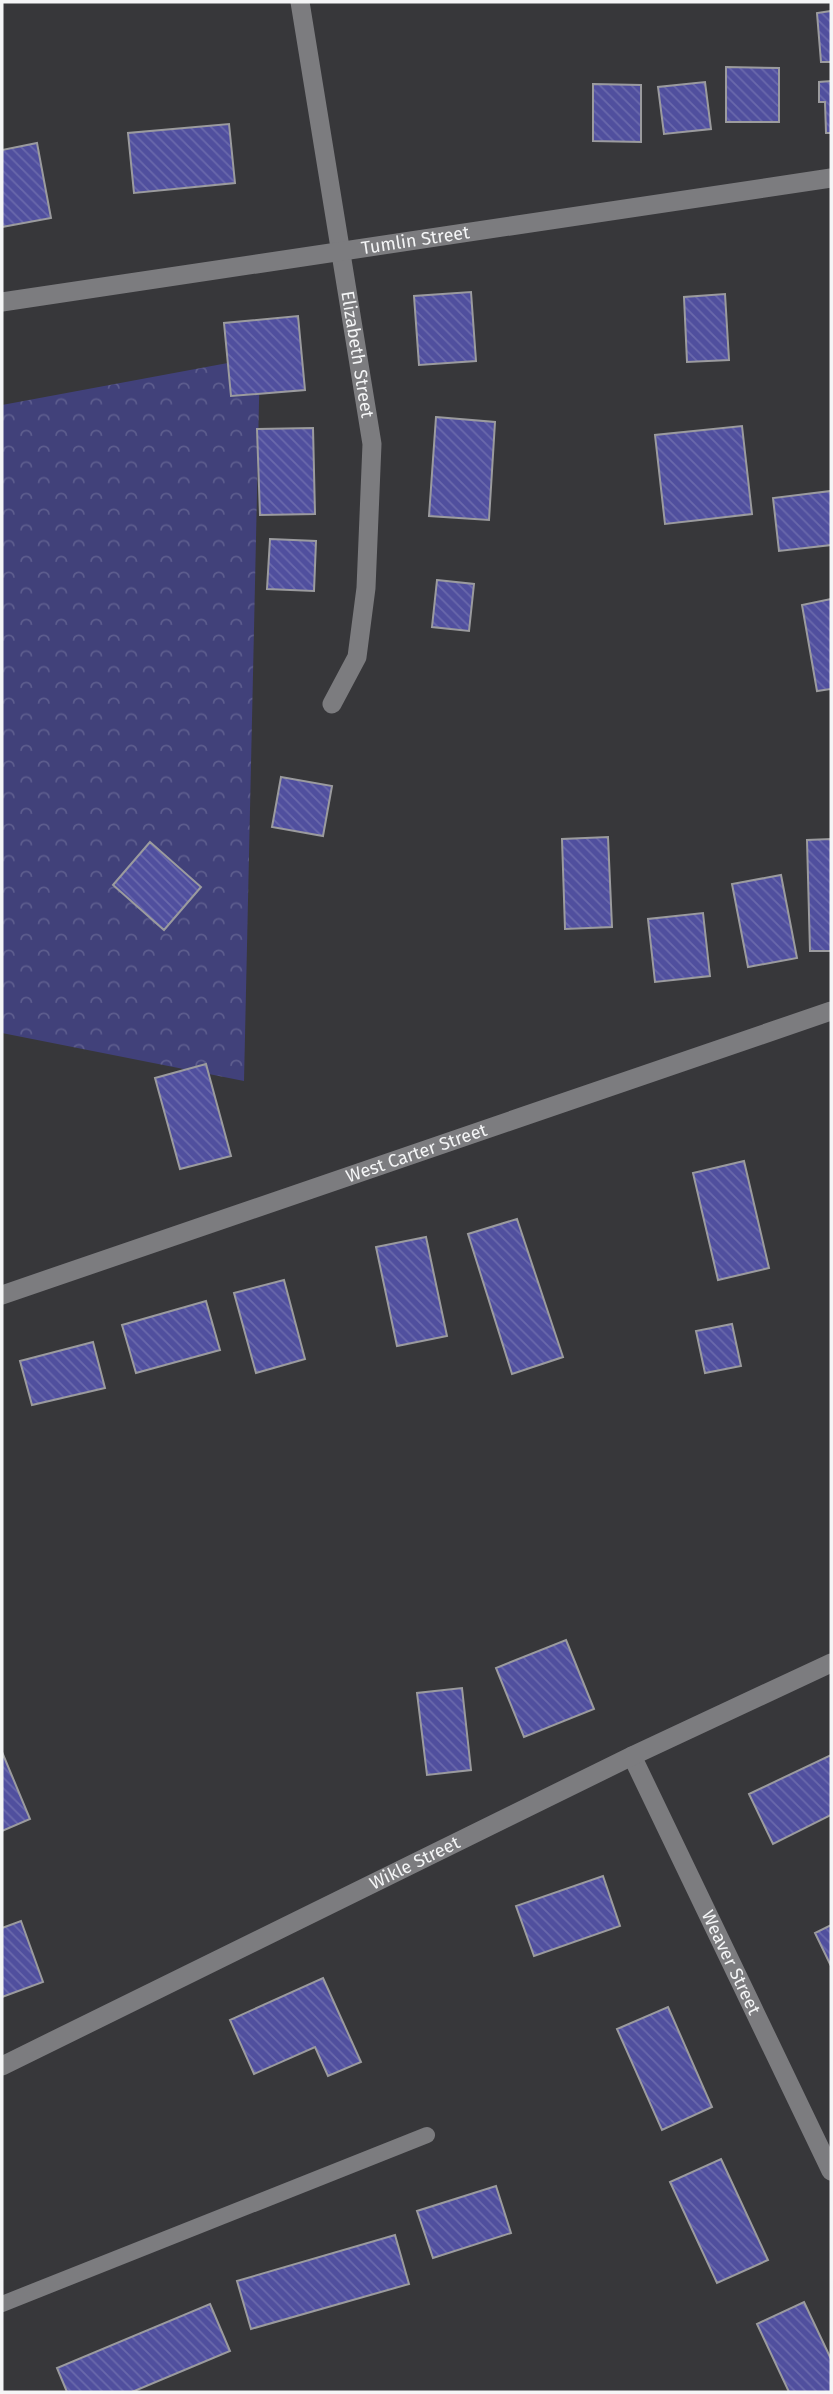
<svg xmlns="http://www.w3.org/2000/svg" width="833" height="2394" font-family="'Fira Sans',sans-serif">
<defs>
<pattern id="forest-crowns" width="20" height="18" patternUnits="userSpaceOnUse" patternTransform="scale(1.75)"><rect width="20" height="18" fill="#41417a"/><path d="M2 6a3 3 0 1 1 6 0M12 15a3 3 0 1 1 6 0" fill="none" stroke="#5d5d8e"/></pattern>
<pattern id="building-back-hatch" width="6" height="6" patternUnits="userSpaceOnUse" patternTransform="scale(1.75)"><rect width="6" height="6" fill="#504f9e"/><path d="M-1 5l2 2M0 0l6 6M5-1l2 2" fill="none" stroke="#6a69ac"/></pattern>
</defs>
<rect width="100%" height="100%" fill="#37373a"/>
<!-- forest -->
<path fill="url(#forest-crowns)" d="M260 357 244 1081 2 1033V405Z"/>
<!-- building -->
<path fill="url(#building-back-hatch)" stroke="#9b9b9e" stroke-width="2" d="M831 11V62H821L817 13Z
M726 67 779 68V122H726Z
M831 81V133H826L825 102H819V82Z
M705 82 711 129 664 134 658 87Z
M593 84 641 85V142L593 141Z
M229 124 235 183 134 193 128 133Z
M37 143 51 218 2 227V150Z
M471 292 476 361 419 365 414 296Z
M725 294 729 360 687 362 684 297Z
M298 316 305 390 231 396 224 323Z
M436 417 495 422 489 520 429 516Z
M742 426 752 514 665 524 655 435Z
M313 428 315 514 260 515 257 429Z
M831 491V545L779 551 773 498Z
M270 539 316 541 314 591 267 589Z
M437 580 474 584 469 631 432 627Z
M831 599V689L817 691 802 605Z
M281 777 332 786 323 836 272 827Z
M608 837 612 927 565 929 562 839Z
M831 839V951H810L807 840Z
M150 842 201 887 164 930 113 885Z
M781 875 797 958 748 967 732 884Z
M703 913 710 976 655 982 648 919Z
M206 1064 231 1156 180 1169 155 1078Z
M744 1161 769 1268 718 1280 693 1173Z
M517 1219 563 1357 512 1374 468 1234Z
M426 1237 447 1336 397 1346 376 1247Z
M284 1280 305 1359 256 1373 234 1293Z
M206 1301 220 1350 136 1373 122 1325Z
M732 1324 741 1366 705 1373 696 1331Z
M93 1342 105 1388 32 1405 20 1361Z
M566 1640 594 1709 524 1737 496 1668Z
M462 1688 471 1770 427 1775 417 1693Z
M2 1752 30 1819 2 1831Z
M831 1755V1815L773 1844 749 1794Z
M603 1876 620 1926 534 1956 516 1906Z
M21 1921 43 1982 2 1997V1928Z
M831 1925V1966L815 1933Z
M323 1978 361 2062 328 2076 315 2047 254 2074 230 2020Z
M668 2007 712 2107 662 2130 617 2029Z
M721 2159 768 2260 717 2283 670 2182Z
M496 2186 511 2233 433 2258 417 2211Z
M395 2235 409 2284 251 2329 237 2281Z
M804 2302 831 2359V2392H789L757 2324Z
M210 2304 230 2351 132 2392H67L57 2368Z"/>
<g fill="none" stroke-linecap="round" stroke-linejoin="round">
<!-- service -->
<path stroke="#7c7c7f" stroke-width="16" d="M2 2304 427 2135"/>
<!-- minor -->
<g stroke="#7c7c7f" stroke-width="19">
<path id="s1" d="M300 2 372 444 366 588 357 657 332 704"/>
<path id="s2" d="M2 302 831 178"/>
<path id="s3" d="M2 1295 831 1011"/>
<path id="s4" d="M632 1756 831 2171"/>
<path id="s5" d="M2 2066 632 1756 831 1663"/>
</g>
</g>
<g text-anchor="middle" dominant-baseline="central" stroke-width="7" stroke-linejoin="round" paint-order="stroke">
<!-- street labels -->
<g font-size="18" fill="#f4f5f6" stroke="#2d2d30">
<text stroke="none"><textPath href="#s2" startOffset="418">Tumlin Street</textPath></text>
<text stroke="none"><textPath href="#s1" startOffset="357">Elizabeth Street</textPath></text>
<text stroke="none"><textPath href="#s3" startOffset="438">West Carter Street</textPath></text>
<text stroke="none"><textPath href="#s5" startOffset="460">Wikle Street</textPath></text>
<text stroke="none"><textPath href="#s4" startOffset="229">Weaver Street</textPath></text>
</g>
</g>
<!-- border -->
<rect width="833" height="2394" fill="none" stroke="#f4f5f6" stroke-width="7"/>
</svg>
